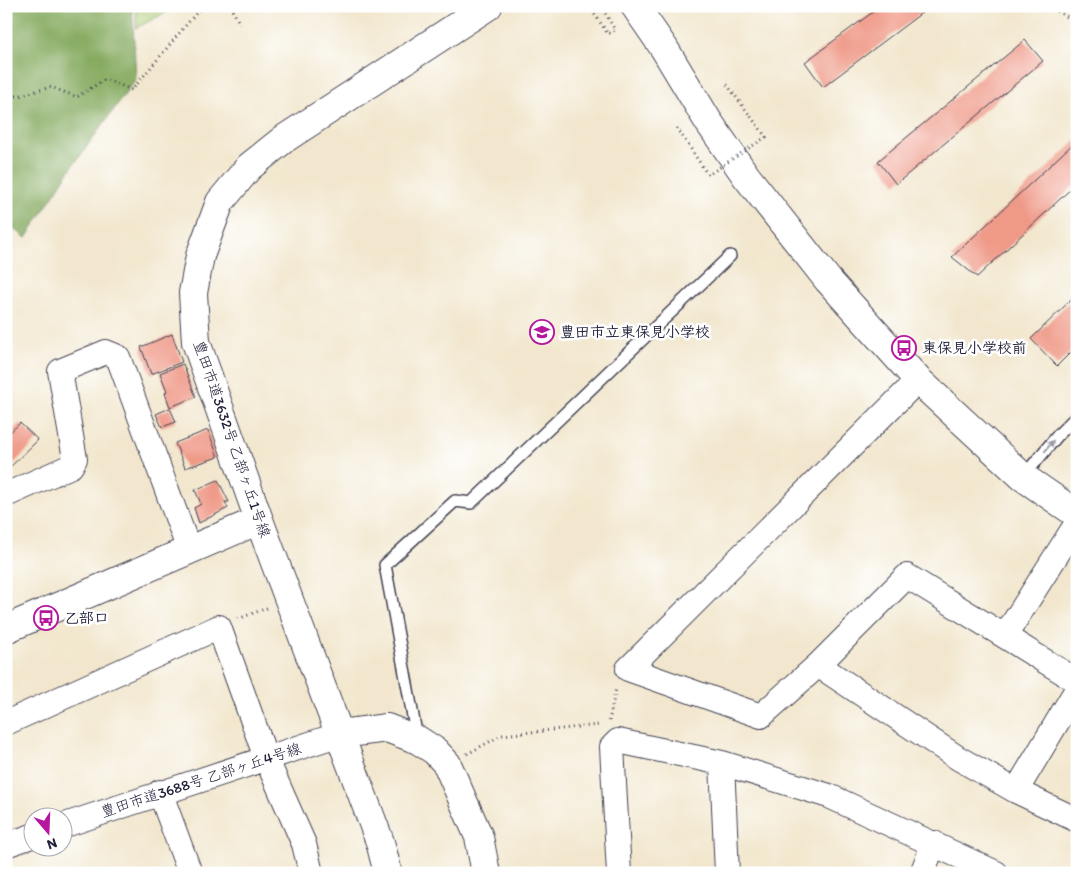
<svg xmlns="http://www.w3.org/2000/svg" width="1083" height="879" font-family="Itim,'Klee One',sans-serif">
<rect width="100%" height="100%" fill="#fff"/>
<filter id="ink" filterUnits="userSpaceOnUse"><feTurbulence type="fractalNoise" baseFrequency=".02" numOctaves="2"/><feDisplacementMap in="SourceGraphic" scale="10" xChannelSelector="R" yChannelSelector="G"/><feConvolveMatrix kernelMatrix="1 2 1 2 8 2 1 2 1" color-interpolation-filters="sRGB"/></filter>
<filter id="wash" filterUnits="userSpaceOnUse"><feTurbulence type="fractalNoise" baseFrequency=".0096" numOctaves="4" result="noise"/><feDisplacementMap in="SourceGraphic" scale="20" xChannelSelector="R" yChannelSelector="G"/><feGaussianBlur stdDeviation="1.12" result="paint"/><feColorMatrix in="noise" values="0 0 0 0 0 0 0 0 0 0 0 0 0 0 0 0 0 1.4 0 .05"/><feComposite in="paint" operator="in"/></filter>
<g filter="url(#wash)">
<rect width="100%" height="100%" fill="#f2e7ce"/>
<!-- green -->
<path fill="#a8c66e" stroke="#657454" d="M136 6H179L136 28Z"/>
<!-- forest -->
<path fill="#86ab61" stroke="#54664e" d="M6 6H132L136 79 69 171 26 238 6 222Z"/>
<g id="blocks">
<!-- building -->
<path fill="#ef9987" d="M881 6H931L823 87 805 62Z
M1025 40 1043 61 896 184 878 161Z
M1077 140V183L977 277 952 257Z
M1077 294V346L1057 366 1031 339Z
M172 334 182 362 151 374 141 347Z
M183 364 196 397 170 407 165 393 167 391 160 373Z
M170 408 176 422 162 427 156 414Z
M20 423 38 440 6 471V436Z
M208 430 218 457 185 468 175 443Z
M218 480 229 502H225L228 508 199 523 194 508 201 504 195 490Z"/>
</g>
</g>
<g filter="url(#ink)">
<use href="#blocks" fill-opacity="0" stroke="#414051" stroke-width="1"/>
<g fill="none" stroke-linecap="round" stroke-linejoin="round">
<defs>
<path id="service" d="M1023 477 1058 435 1077 416
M417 738 385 565 455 501 471 503 730 256"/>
<path id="minor" d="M918 380 628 669 761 716 818 665 907 576 1077 681
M6 495 71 466 75 459 60 371 106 352 118 357 189 550
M1005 636 1077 523
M818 665 958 758 1016 791 1077 820
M6 723 219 627 266 758 304 844 311 873
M722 763 727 873
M1016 791 1077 689
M160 792 190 873
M62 826 340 734
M6 845 32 836
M619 873 612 747 618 741 722 763 829 796 996 873
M922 873 934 843"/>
<path id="tertiary" d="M635 6 664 48 708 121 746 176 828 280 918 380 1023 477 1077 514
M6 629 259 520
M340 734 387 728 418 740 435 751 447 764 479 837 486 873
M388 873 380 842 259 520 196 342 193 293 200 256 220 202 249 167 284 139 488 6"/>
</defs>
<!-- service casing -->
<use href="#service" stroke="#414051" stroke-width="14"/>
<!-- minor casing -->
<use href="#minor" stroke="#414051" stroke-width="26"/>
<!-- tertiary casing -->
<use href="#tertiary" stroke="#414051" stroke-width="30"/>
<!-- path -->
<path stroke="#414051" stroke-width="3" stroke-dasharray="1 4" stroke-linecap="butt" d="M230 6 240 24
M589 6 608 34 615 30 601 6
M1049 6 1077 23
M6 95 18 96 51 87 77 97 105 79 132 90 202 6
M238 619 267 608
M609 721 616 688
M467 754 502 735 600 725"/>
<!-- service -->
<use href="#service" stroke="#fff" stroke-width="11"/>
<!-- minor -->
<use href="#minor" stroke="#fff" stroke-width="24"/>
<!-- tertiary -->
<use href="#tertiary" stroke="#fff" stroke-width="28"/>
<!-- path-bridge -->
<path stroke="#414051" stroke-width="3" stroke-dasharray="1 4" stroke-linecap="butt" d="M677 128 708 175 766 137 725 82"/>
</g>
<!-- one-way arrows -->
<defs><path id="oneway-solid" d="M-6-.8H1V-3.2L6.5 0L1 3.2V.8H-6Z" transform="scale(1.25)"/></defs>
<use fill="#9c9ca7" href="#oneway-solid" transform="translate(1049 446) rotate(-52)"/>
</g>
<!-- icons -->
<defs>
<symbol id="school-ring" viewBox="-11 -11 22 22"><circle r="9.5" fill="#fff" stroke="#b5179e" stroke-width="1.5"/><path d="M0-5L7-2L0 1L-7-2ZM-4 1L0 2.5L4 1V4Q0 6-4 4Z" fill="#b5179e"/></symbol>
<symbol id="bus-ring" viewBox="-11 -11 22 22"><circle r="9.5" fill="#fff" stroke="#b5179e" stroke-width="1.5"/><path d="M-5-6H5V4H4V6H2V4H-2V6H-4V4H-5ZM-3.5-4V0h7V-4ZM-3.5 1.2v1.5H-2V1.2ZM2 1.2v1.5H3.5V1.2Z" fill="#b5179e"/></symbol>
</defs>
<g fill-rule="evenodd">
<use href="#school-ring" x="528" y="318" width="28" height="28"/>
<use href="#bus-ring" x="890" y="334" width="28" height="28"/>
<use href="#bus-ring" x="32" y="604" width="28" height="28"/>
</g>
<g text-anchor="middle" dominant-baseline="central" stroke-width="5" stroke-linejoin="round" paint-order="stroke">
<!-- poi labels -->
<g font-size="15" font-weight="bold" fill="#22223b" stroke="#fff" text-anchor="start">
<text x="560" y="332">豊田市立東保見小学校</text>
<text x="922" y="348">東保見小学校前</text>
<text x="64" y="618">乙部口</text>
</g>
<!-- street labels -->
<g font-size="15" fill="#22223b" stroke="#fff">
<text transform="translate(232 439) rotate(71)">豊田市道3632号 乙部ヶ丘1号線</text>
<text transform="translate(201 780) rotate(-18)">豊田市道3688号 乙部ヶ丘4号線</text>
</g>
</g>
<!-- margin -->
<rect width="1083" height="879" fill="none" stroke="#fff" stroke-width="25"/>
<!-- north arrow -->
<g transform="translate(48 832) rotate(161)"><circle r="24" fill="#ffffff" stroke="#a7a7b1"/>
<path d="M0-4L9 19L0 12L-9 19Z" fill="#b5179e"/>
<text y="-8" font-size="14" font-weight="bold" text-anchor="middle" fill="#22223b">N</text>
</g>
</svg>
